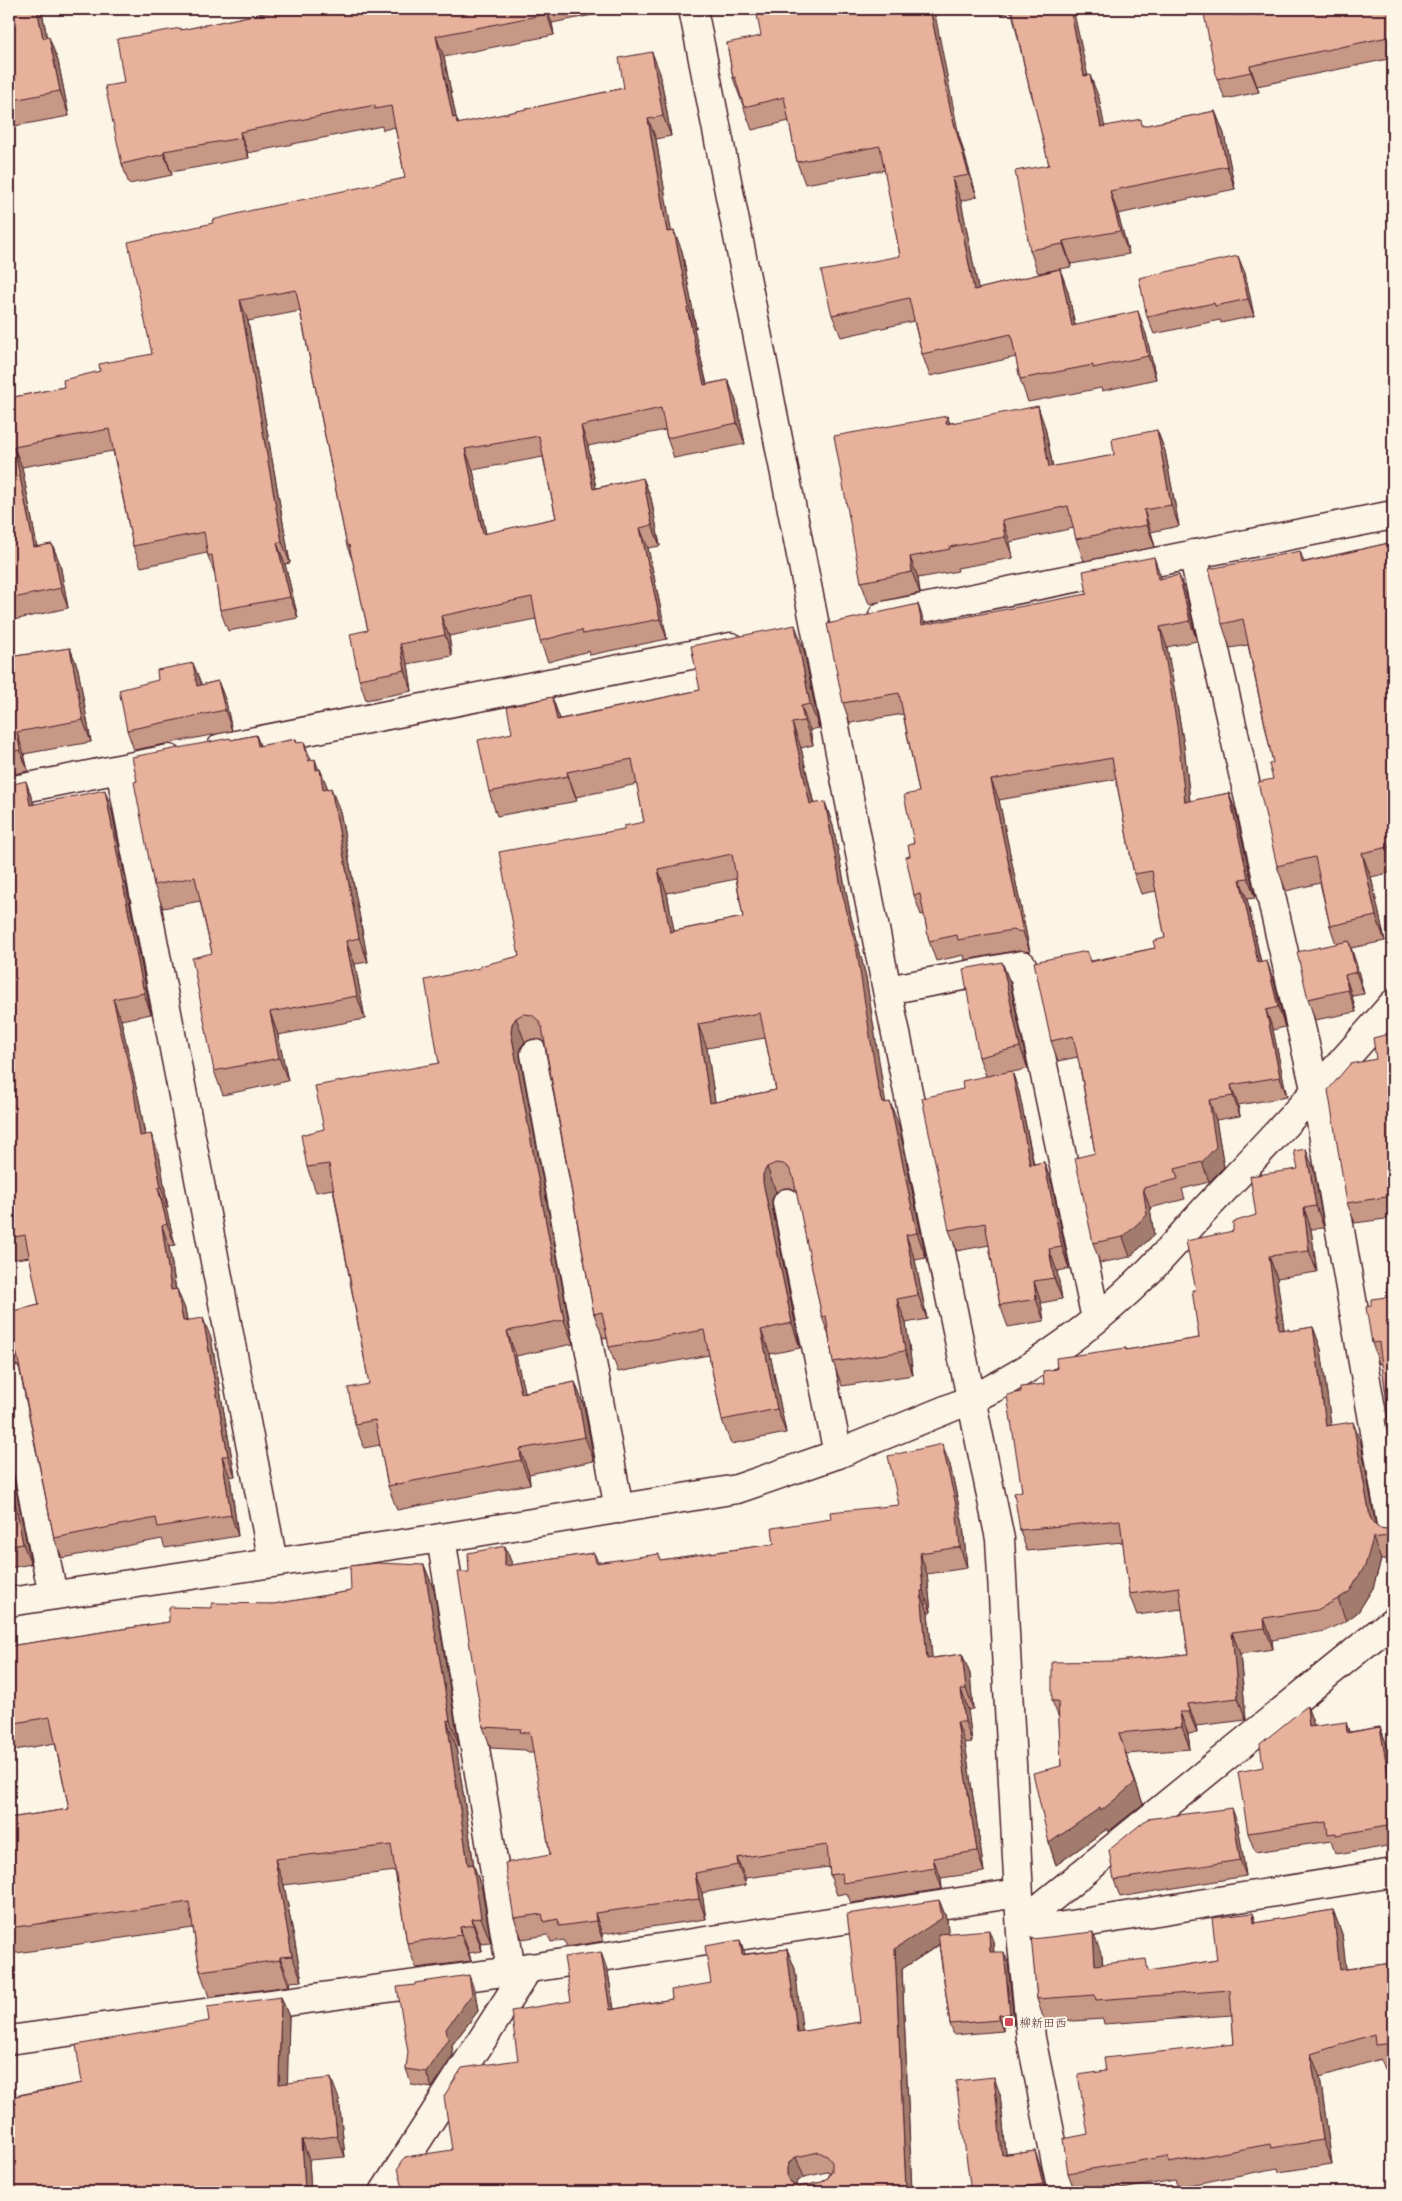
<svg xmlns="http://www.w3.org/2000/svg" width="1402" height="2201" font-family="'Playpen Sans','Klee One',sans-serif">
<rect width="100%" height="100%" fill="#fcf5e5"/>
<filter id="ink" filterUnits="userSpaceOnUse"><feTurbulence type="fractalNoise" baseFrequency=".02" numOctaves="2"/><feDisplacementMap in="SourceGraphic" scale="10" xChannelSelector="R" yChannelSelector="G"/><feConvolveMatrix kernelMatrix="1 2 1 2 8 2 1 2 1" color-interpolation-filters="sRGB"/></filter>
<g filter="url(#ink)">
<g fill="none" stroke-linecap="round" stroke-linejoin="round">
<defs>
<path id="street" d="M693 9 887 990 1000 1539 1021 1933 1031 2038 1062 2192
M1193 554 1316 1093 1393 1535
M883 616 1393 515
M221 748 731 647
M120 769 273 1562
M9 791 169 759
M887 990 1022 965 1096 1319
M535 1054 619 1509
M787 1203 838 1454
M9 1378 53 1595
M972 1399C1036 1368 1097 1323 1147 1273 1170 1250 1191 1224 1214 1200 1275 1136 1335 1071 1393 1004
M441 1538 511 1971
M1021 1923 1393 1621
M1021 1933 1393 1873
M9 2040 511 1971 1018 1893
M384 2192 529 1967"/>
<path id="secondary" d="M9 1602 441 1538 737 1489 838 1454 972 1399"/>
</defs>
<!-- street casing -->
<use href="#street" stroke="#4a1f2b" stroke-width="31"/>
<!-- secondary casing -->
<use href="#secondary" stroke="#4a1f2b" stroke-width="31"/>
<!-- street -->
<use href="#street" stroke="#fcf5e5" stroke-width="28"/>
<!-- secondary -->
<use href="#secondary" stroke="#fcf5e5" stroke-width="28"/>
</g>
<!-- wall -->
<path fill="#c79886" stroke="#4a1f2b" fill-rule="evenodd" d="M9 9H40L43 17 47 37 58 61 69 116 9 127Z
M283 9H623L552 23 554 35 444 57 456 117 459 124 624 88 660 73 671 136 656 139 671 232 674 231 682 251 696 328H694L707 384 728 380 736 401 745 444 674 458 667 438 665 430 588 446 596 488 643 478 651 498 660 546 648 548 667 639 590 655 589 651 548 662 540 641 536 619 449 636 452 656 408 664 412 691 366 700 359 679 368 630 353 562 347 546 300 311 248 321 290 563 285 564 298 618 228 631 220 610 215 575 207 553 141 567 133 546 113 451 22 467 37 547 52 544 60 564 68 608 9 621V398L64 387 100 371 152 354 213 223 405 178 395 127 383 130 382 126 248 153 249 158 171 172 172 175 129 184 122 164 124 83 182 30ZM543 457 556 518 486 534 473 470Z
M999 9H1073L1087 75 1099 98 1104 126H1143L1215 111 1224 134 1235 189 1118 214 1129 254 1071 264V267L1038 273 1030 250 1049 165 1035 105 1030 91 1012 12 1001 14Z
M1393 9V58L1257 86 1259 92 1225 99 1217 79 1240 15Z
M727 43 959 136 977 197 961 201 978 289 1060 269 1068 292 1075 325 1146 334 1156 379 1102 391 1101 388 1028 402 1020 379 1016 357 930 376 922 354 914 321 841 337 832 315 900 256 885 170 805 184 797 162 789 121 752 130 733 78Z
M1245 273 1254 316 1221 323 1220 320 1154 334 1147 317Z
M947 416 950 423 1045 427 1053 467 1114 455 1157 430 1165 451 1179 526 1151 532 1155 547 1084 561 1076 539 1074 528 1010 542 1013 558 957 568 958 571 918 578 920 593 869 604 861 582Z
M1393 542V872L1371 877 1385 941 1351 948 1356 963 1364 994 1352 996 1356 1012 1315 1020 1308 999 1336 944 1330 926 1320 883 1286 891 1277 866 1273 779V763L1248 645 1230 648 1222 624 1300 551 1304 562Z
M1179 575 1186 595 1197 641 1167 647 1184 746 1190 801 1229 793 1236 813 1255 898 1247 899 1261 962 1274 981 1285 1027 1273 1030 1287 1097 1238 1105 1240 1116 1216 1120 1224 1167 1209 1182 1182 1189 1185 1199 1150 1208 1154 1235 1130 1257 1100 1263 1093 1243 1095 1153 1078 1057 1058 1061 1051 1041 1087 951 1091 961 1155 948 1165 938 1156 891 1141 894 1134 874 1116 779 999 800 1030 952 1019 950 965 960 964 955 936 961 929 941 924 914 921 915 914 895 910 856 914 843 919 792 903 714 850 723 843 703 1087 594Z
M70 648 78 669 91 742 24 754 28 771 9 775V657Z
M804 650 819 728 810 730 813 745 801 748 814 804 825 802 833 826 851 917 866 977 885 1103 899 1126 926 1258 915 1260 927 1319 906 1323 913 1375 842 1386 833 1362 829 1336 822 1317 797 1191 791 1188H784L776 1192 772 1199V1206L800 1348 770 1354 786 1433 731 1444 722 1420 709 1355 618 1372 609 1347 607 1337 603 1338 594 1314 544 1042 541 1040 532 1039 525 1042 520 1048V1057L573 1344 516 1356 524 1392 575 1382 584 1406 594 1461 529 1474 530 1484 397 1510 388 1486 380 1445 364 1448 355 1424 369 1384 333 1189 316 1192 307 1167 324 1129 439 1063 480 968 519 956 624 829 644 822 637 784 576 797 577 801 497 816 489 792 512 733 552 697 560 719 700 690ZM736 879 743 917 674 931 667 893ZM765 1038 776 1090 715 1102 707 1048Z
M218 681 226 702 232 731 134 750 127 730 201 683V685Z
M256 735 260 746 296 739 297 743 311 760 318 769H320L328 789 340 811 368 962 355 964 365 1019 278 1035 288 1081 223 1095 214 1071 212 953 200 901 163 908 154 885 137 781 231 740Z
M9 785 33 802 34 804 112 811 151 1014 121 1020 140 1105 145 1135 159 1154 168 1208H166L175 1245 169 1246 176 1289 185 1309 187 1320 211 1338 235 1476 230 1477 238 1536 165 1548 162 1539 62 1558 54 1538 19 1367 13 1363H9V1312L39 1305 30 1257 9 1260Z
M1002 962 1010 983 1028 1069 1012 1072 1019 1092 1034 1164 1044 1162 1052 1184 1069 1269 1057 1271 1062 1299 1041 1303 1044 1321 1008 1327 1000 1305 989 1245 957 1251 949 1230 963 1089 986 1076 979 1057Z
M1393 1033V1218L1355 1223 1347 1203 1376 1059Z
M1314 1170 1324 1228 1311 1229 1317 1272 1277 1278 1284 1329 1289 1331 1313 1327 1321 1349 1331 1425 1361 1443 1376 1525 1379 1528 1387 1529 1393 1527V1558L1381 1560 1373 1588 1358 1612 1346 1621 1325 1631 1272 1640 1273 1649 1240 1654 1246 1720 1196 1726 1197 1733 1188 1734 1190 1749 1126 1754 1143 1804 1108 1832 1107 1829 1056 1865 1049 1843 1061 1766 1059 1718 1052 1701 1118 1661 1188 1654 1182 1609 1137 1615 1129 1594 1123 1542 1027 1551 1020 1530 1022 1491 1021 1392 1044 1384 1057 1369 1126 1348V1350L1199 1338 1196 1290 1233 1231 1256 1215Z
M1387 1297 1389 1418 1382 1363 1379 1364 1372 1343 1371 1306Z
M9 1455 31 1564 9 1568Z
M950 1465 963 1525 967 1568 927 1574 931 1612H928L932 1658 962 1654 970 1674 973 1709 968 1710 972 1742 965 1743 984 1872 941 1878 942 1889 851 1903 847 1893 837 1895 830 1875 829 1867 745 1878 746 1885 702 1893 706 1919 602 1934 603 1941 567 1947 564 1940 551 1942 548 1935 522 1939 514 1918 550 1855 534 1753H528L526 1750 491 1748 483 1727 469 1572 505 1546 512 1565 594 1553 598 1562 661 1560 774 1544 831 1519 899 1505Z
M424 1565 434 1590 459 1746H456L474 1866 482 1889 491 1943 481 1944 482 1951 469 1953 471 1961 416 1968 407 1943 395 1871 284 1885 302 1981 290 1982 289 1986 209 1997 200 1971 193 1928 9 1954V1818L69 1809 55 1743 9 1751V1646L169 1622 212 1608 274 1604 351 1591Z
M1307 1706 1314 1726 1349 1732 1380 1727 1387 1745 1393 1783V1845L1343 1854 1342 1852 1335 1853 1331 1841 1255 1852 1248 1833 1263 1767Z
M1238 1825 1246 1876 1120 1897 1114 1880Z
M939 1900 947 1920 948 1933 993 1941 994 1952 1008 1962 1014 2025 1003 2026V2031L954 2035 950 2024 939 1945 902 1969 912 2192H404L452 2150 518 2060 571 2001 608 1972 614 2009 672 1999 711 1983 740 1940 745 1954 787 1949 795 1969 802 2032 860 2022ZM827 2172 830 2173 828 2178 822 2182 799 2187 795 2186 798 2181 804 2177Z
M1333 1910 1342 1934 1346 1969 1393 1963V2068L1384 2069 1380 2059 1320 2077 1332 2164 1279 2172 1278 2168 1178 2187 1175 2180 1103 2192H1075L1068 2173 1088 2134 1106 2071 1234 2044 1232 2015 1104 2024 1103 2019 1045 2023 1037 1999 1032 1939 1102 1956 1103 1965 1150 1971 1217 1960 1253 1913 1256 1923Z
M475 1992 478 2011 452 2045 453 2055 432 2088 412 2085 406 2069Z
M281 1997 289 2017 287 2083 339 2099 345 2157 309 2160 311 2192H9L18 2095 82 2083 209 2021Z
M1000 2094 1006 2154 1022 2153 1035 2151 1041 2168 1047 2192H971Z"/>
<!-- shaded-wall -->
<path fill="#a27c6d" stroke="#4a1f2b" d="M37 9H40L43 17 52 62 43 38Z
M545 9H546L552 23 554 35 547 14Z
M930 9H934L959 136 977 197 969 175 951 113Z
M1070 9H1073L1093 99 1084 76Z
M436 36 444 57 460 138 453 118Z
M49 37 58 61 69 116 60 91Z
M652 52 660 73 671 136 663 116Z
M1250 66 1257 86 1259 92 1251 72Z
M1090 75 1099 98 1109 149 1101 127Z
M1215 111 1224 134 1235 189 1227 166Z
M648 119 656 139 675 253 667 232Z
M240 132 248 153 249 158 241 138Z
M164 151 172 175 164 154Z
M952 178 961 201 983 313 974 290Z
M1110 191 1118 214 1129 254 1120 231Z
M674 231 682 251 696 328 689 307Z
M1063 241 1071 264V267L1063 244Z
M1238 256 1245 273 1254 316 1248 299Z
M1060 269 1068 292 1080 349 1072 326Z
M240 300 248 321 290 563 282 542Z
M687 308 694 328 711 405 704 385Z
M1138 311 1146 334 1156 379 1148 356Z
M728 380 736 401 745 444 737 423Z
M1038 406 1045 427 1057 489 1049 467Z
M947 416 955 437 946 424Z
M581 426 588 446 600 510 593 489Z
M1157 430 1165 451 1179 526 1171 505Z
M14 447 22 467 41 568 34 547Z
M465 449 473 470 490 555 483 534Z
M643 478 651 498 660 546 652 525Z
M1144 510 1151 532 1155 547 1147 525Z
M1002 520 1010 542 1013 558 1005 537Z
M640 528 648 548 667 639 660 619Z
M277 543 285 564 298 618 290 597Z
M52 544 60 564 68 608 61 588Z
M910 557 918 578 920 593 912 572Z
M1154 557 1161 577 1166 599 1158 579Z
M1179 575 1186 595 1197 641 1190 621Z
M918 604 925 624 929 646 922 625Z
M441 616 449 636 452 656 445 635Z
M795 625 804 650 819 728 810 704Z
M1160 627 1167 647 1184 746 1192 822 1185 802Z
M400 644 408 664 412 691 405 670Z
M70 648 78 669 91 742 83 720Z
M193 663 201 683 204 706 197 686Z
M218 681 226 702 232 731 225 710Z
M552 697 561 722 557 720Z
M801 706 810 730 813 745 804 721Z
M792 723 801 748 819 829 810 804Z
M17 732 24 754 28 771 20 750Z
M256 735 265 758 258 746Z
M304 742 313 765 308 761Z
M315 759 321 776 320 769 329 792 323 790 316 770Z
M567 772 576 797 577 801 568 776Z
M991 780 999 800 1030 952 1023 932Z
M26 781 33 802 38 825 30 805Z
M331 788 340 811 368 962 359 938Z
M105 790 112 811 151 1014 144 993Z
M1229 793 1236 813 1255 898 1248 878Z
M825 802 833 826 851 917 866 977 887 1112 883 1103 878 1087 842 892Z
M1362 853 1371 877 1385 941 1376 916Z
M658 869 667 893 679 956 670 932Z
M1240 879 1247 899 1265 983 1258 963Z
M346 941 355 964 365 1019 357 996Z
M1349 941 1356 963 1364 994 1356 972Z
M1267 961 1274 981 1285 1027 1278 1007Z
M1002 962 1010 983 1028 1069 1020 1047Z
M1345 975 1352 996 1356 1012 1348 990Z
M113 999 121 1020 140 1105 148 1156 140 1136Z
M1266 1010 1273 1030 1287 1097 1280 1077Z
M270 1012 278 1035 288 1081 279 1058Z
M516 1018 525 1042 520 1048V1057L573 1344 564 1320 511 1032 512 1024Z
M698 1024 707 1048 719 1128 710 1103Z
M1012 1071 1019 1092 1038 1187 1030 1165Z
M1231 1085 1238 1105 1240 1116 1233 1096Z
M1209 1100 1216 1120 1224 1167 1209 1182 1202 1162Z
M890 1102 899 1126 926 1258 917 1233Z
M151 1134 159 1154 168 1208 161 1187Z
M1306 1149 1314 1170 1324 1228 1316 1206Z
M1044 1162 1052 1184 1069 1269 1062 1247Z
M767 1167 776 1192 772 1199V1206L800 1348 792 1323 763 1182V1174Z
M158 1188 166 1208 175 1245 167 1224Z
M1143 1188 1150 1208 1154 1235 1130 1257 1123 1237Z
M1304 1208 1311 1229 1317 1272 1309 1251Z
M162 1226 169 1246 179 1311 171 1290Z
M906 1235 915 1260 927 1319 918 1295Z
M1049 1249 1057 1271 1062 1299 1054 1278Z
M1269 1256 1277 1278 1287 1351 1279 1330Z
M1034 1281 1041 1303 1044 1321 1036 1299Z
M177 1289 185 1309 191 1341 183 1321Z
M897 1299 906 1323 913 1375 905 1351Z
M203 1318 211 1338 235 1476 228 1456Z
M1313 1327 1321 1349 1334 1447 1326 1426Z
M761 1330 770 1354 786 1433 777 1409Z
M507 1331 516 1356 530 1417 521 1393Z
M575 1382 584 1406 594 1461 585 1437Z
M1353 1422 1361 1443 1378 1538 1370 1517Z
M942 1444 950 1465 963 1525 967 1568 960 1547Z
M520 1449 529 1474 530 1484 521 1460Z
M9 1455 31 1564 23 1544 9 1472Z
M222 1456 230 1477 238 1536 231 1515Z
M1393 1527V1553L1387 1536Z
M1373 1538 1381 1560 1373 1588 1358 1612 1346 1621 1338 1599Z
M505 1546 513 1566H505Z
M920 1553 927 1574 931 1612 923 1591Z
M424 1565 434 1590 459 1746 450 1721Z
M921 1591 928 1612 934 1679 927 1659Z
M1264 1618 1272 1640 1273 1649 1265 1628Z
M1232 1632 1240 1654 1246 1720 1238 1698Z
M962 1654 970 1674 973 1709 966 1689Z
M961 1689 968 1710 972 1742 965 1722Z
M1188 1704 1196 1726 1197 1733 1189 1712Z
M1307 1706 1314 1725 1316 1746 1309 1727Z
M1180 1712 1188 1734 1190 1749 1182 1727Z
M447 1720 456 1746 474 1866 482 1889 491 1943 481 1918 468 1865Z
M957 1722 965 1743 984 1872 977 1851Z
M1346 1722 1352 1740 1347 1733Z
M1380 1727 1387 1745 1393 1783V1795L1390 1785Z
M1119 1733 1143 1804 1108 1832 1107 1829 1056 1865 1049 1843Z
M1232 1808 1238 1825 1246 1876 1240 1860Z
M737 1858 745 1878 746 1885 738 1865Z
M933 1858 941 1878 942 1889 935 1868Z
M275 1859 284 1885 302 1981 292 1956Z
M695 1873 702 1893 706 1919 699 1899Z
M939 1900 947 1920 949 1938 902 1969 912 2192H907L906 2190 895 1949Z
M1333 1910 1342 1934 1349 1994 1340 1970Z
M595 1913 602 1934 603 1941 596 1921Z
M1253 1913 1261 1937 1254 1923Z
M472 1919 481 1944 482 1951 473 1925Z
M460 1927 469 1953 471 1961 461 1935Z
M989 1930 993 1941 994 1963 990 1952Z
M1093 1932 1102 1956 1104 1989 1095 1965Z
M740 1940 747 1960 742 1955Z
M787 1949 795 1969 805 2052 797 2032Z
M601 1952 608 1972 617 2030 610 2010Z
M1004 1952 1008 1962 1014 2025 1010 2014Z
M280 1957 290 1982 289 1986 280 1960Z
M469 1975 475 1992 478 2011 452 2045 453 2055 432 2088 426 2072Z
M281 1997 289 2017 287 2105 279 2084Z
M999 2015 1003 2026V2031L999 2020Z
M1311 2054 1320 2077 1332 2164 1323 2140Z
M994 2077 1000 2094 1008 2172 1002 2155Z
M331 2078 339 2099 345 2157 337 2136Z
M302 2140 309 2160 311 2192H305Z
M1035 2151 1041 2168 1047 2192H1046L1043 2184Z
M796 2157 804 2177 798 2181 794 2188 787 2177V2168L790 2161Z"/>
<!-- building -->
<path fill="#e7b19c" stroke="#4a1f2b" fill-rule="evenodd" d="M9 9H37L43 38 49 37 60 91 9 101Z
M283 9H545L547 14 436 36 453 118 456 117 457 124 624 88 619 58 652 52 663 116 648 119 667 232 674 231 689 307 687 308 704 385 728 380 737 423 667 438 661 408 581 426 593 489 643 478 652 525 640 528 660 619 583 634 582 630 540 641 532 597 441 616 445 635 400 644 405 670 359 679 350 634 368 630 349 545 347 546 296 290 240 300 282 542 277 543 290 597 220 610 212 555 208 556 204 532 133 546 109 429 14 447 34 547 52 544 61 588 9 599V398L64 387 63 380 100 371 99 364 152 354 128 242 213 223 212 220 253 210 405 178 391 106 375 109V105L240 132 241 138 164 151V154L122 164 105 86 124 83 117 39 181 28V30ZM539 436 556 518 483 534 465 449Z
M756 9H930L951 113 969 175 952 178 974 290 1060 269 1072 326 1138 311 1148 356 1093 368V365L1020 379 1011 334 922 354 909 298 832 315 821 271 900 256 880 146 797 162 784 97 744 107 735 77 733 78 727 43 761 36Z
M1012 9H1070L1084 76 1090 75 1101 127 1141 119 1142 126 1215 111 1227 166 1110 191 1120 231 1063 241V244L1030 250 1015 171 1049 165 1031 91H1030Z
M1231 9H1238L1239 15 1271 9H1393V36L1250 66 1251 72 1217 79 1204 14Z
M1238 256 1248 299 1215 306 1214 303 1147 317 1139 278Z
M1038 406 1049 467 1114 455 1112 439 1157 430 1171 505 1144 510 1147 525 1076 539 1068 506 1002 520 1005 537 949 547 950 549 910 557 912 572 861 582 834 436 947 416 946 424Z
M1393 542V846L1362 853 1376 916 1330 926 1315 857 1277 866 1258 782 1273 779 1269 764 1273 763 1243 619 1222 624 1209 569 1300 551 1302 563Z
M1154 557 1158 579 1179 575 1190 621 1160 627 1177 726 1185 802 1229 793 1248 878 1240 879 1258 963 1267 961 1278 1007 1266 1010 1280 1077 1231 1085 1233 1096 1209 1100 1216 1147 1202 1162 1175 1169 1178 1179 1143 1188 1147 1215 1123 1237 1093 1243 1075 1158 1095 1153 1081 1072 1073 1036 1051 1041 1034 962 1087 951 1090 962 1155 948 1153 941 1165 938 1152 871 1134 874 1112 758 991 780 1023 932 1012 930 958 940 957 935 929 941 920 894 914 895 906 857 910 856 908 845 914 843 904 795 919 792 899 693 843 703 827 624 918 604 922 625 1087 594 1083 571Z
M795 625 810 704 801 706 804 721 792 723 810 804 825 802 842 892 857 952 878 1087 883 1103 890 1102 917 1233 906 1235 918 1295 897 1299 905 1351 833 1362 826 1316 822 1317 793 1176 789 1168 783 1164 776 1163 767 1167 763 1174V1182L792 1323 761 1330 777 1409 722 1420 704 1330 609 1347 602 1312 594 1314 542 1027 538 1020 532 1015 523 1014 516 1018 512 1024 511 1032 564 1320 507 1331 521 1393 575 1382 585 1437 520 1449 521 1460 388 1486 375 1420 355 1424 348 1388 369 1384 329 1164 307 1167 301 1135 324 1129 315 1086 439 1063 425 980 480 968V966L519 956 499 852 624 829V826L644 822 632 759 567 772 568 776 489 792 478 740 512 733 507 707 552 697 557 720 700 690 691 646ZM732 854 743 917 670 932 658 869ZM760 1013 776 1090 710 1103 698 1024Z
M70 648 83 720 17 732 20 750 9 752V657Z
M193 663 197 686 218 681 225 710 127 730 119 690 158 680 157 670Z
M256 735 258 746 296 739V743L304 742 308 761 315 759 316 770 320 769 323 790 331 788 359 938 346 941 357 996 270 1012 279 1058 214 1071 192 958 212 953 195 877 154 885 134 782 137 781 132 757 230 738 231 740Z
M26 781 30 805 105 790 144 993 113 999 133 1084 140 1136 151 1134 161 1187 158 1188 167 1224 162 1226 171 1290 177 1289 183 1321 203 1318 228 1456H222L231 1515 158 1527 156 1518 54 1538 17 1354 13 1347 9 1344V1312L39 1305 25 1235 9 1238V785Z
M1349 941 1356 972 1345 975 1348 990 1308 999 1297 952Z
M1002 962 1020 1047 979 1057 963 969Z
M1393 1033V1196L1347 1203 1328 1090 1350 1064 1376 1059 1373 1038Z
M1012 1071 1030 1165 1044 1162 1062 1247 1049 1249 1054 1278 1034 1281 1036 1299 1000 1305 985 1223 949 1230 922 1098 963 1089 962 1081Z
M1306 1149 1316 1206 1304 1208 1309 1251 1269 1256 1279 1330 1289 1329V1331L1313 1327 1326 1426 1353 1422 1370 1517 1374 1524 1379 1528 1387 1529 1393 1527 1387 1536 1373 1538 1365 1566 1350 1591 1338 1599 1317 1610 1264 1618 1265 1628 1232 1632 1238 1698 1188 1704 1189 1712H1180L1182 1727 1119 1733 1135 1783 1101 1811 1100 1808 1049 1843 1033 1773 1061 1766 1058 1701H1052V1662L1118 1661 1188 1654 1179 1587 1129 1594 1120 1520 1020 1530 1014 1493 1022 1491 1007 1395 1021 1392V1387L1044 1384 1043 1371 1057 1369 1056 1358 1126 1348V1350L1199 1338 1192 1290H1196L1186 1241 1233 1231V1222L1256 1215 1250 1176 1298 1169 1294 1151Z
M1393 1286V1467L1385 1419 1389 1418 1379 1342 1372 1343 1366 1307 1371 1306V1299L1387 1297V1287Z
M942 1444 956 1505 960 1547 920 1553 923 1591H921L927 1659 962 1654 966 1689H961L965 1722H957L977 1851 933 1858 935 1868 843 1883 842 1873 830 1875 827 1845 737 1858 738 1865 695 1873 699 1899 595 1913 596 1921 559 1926 558 1919 544 1922 542 1914 514 1918 505 1863 550 1855 530 1733 520 1732 521 1729 483 1727 458 1572H469L468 1553 505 1546V1566L594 1553 596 1563 659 1554 660 1560 774 1544 772 1528 831 1519 830 1512 899 1505 888 1456Z
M9 1472 23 1544 9 1546Z
M377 1563 424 1565 450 1721 447 1720 468 1865 473 1864 481 1918 472 1919 473 1925 460 1927 461 1935 407 1943 391 1845 275 1859 292 1956 280 1957V1960L200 1971 189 1902 9 1928V1818L69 1809 50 1717 9 1724V1646L169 1622V1607L212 1608V1603L274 1604 351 1591 350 1566Z
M1307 1706 1309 1727 1346 1722 1347 1733 1380 1727 1390 1785H1393V1825L1336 1835V1833L1328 1834 1326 1822 1248 1833 1238 1772 1263 1767 1260 1744Z
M1232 1808 1240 1860 1114 1880 1109 1850 1147 1819Z
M939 1900 942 1918 895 1949 906 2190 907 2192H404L398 2168 405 2157 452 2150 444 2096 462 2068 518 2060 511 2011 571 2001 564 1957 601 1952 610 2010 672 1999 671 1990 711 1983 705 1946 740 1940 742 1955 787 1949 797 2032 860 2022 847 1914ZM819 2152 827 2156 832 2162V2171L828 2178 822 2182 799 2187 792 2184 787 2177V2168L790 2161 796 2157Z
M1333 1910 1340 1970 1393 1963V2043L1375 2045 1374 2034 1311 2054 1323 2140 1271 2148 1270 2144 1169 2163 1168 2156 1068 2173 1063 2139 1088 2134 1078 2075 1106 2071 1104 2058 1234 2044 1230 1990 1096 2000 1095 1995 1037 1999 1031 1936 1032 1939 1093 1932 1095 1965 1146 1959 1148 1971 1217 1960 1212 1918 1253 1913 1254 1923Z
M989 1930 990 1952H1004L1010 2014 999 2015V2020L950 2024 938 1934Z
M469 1975 472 1994 446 2029 448 2039 426 2072 406 2069 408 2052 397 1987 415 1985V1983Z
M281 1997 279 2084 331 2078 337 2136 302 2140 305 2192H9V2089L15 2088 16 2096 82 2083 76 2045 209 2021 207 2007Z
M994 2077 1002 2155 1021 2152V2153L1035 2151 1043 2184 992 2192H971L956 2081Z"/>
</g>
<!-- markers -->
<rect fill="#d1495b" stroke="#fcf5e5" stroke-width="2" x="1004" y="2017" width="10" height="10" rx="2.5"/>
<g text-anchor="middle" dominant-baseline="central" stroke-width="4" stroke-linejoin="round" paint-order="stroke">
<!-- poi labels -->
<g font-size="12" fill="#4a1f2b" stroke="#fcf5e5" text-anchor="start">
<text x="1019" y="2022">柳新田西</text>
</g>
</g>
<!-- margin -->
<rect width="1402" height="2201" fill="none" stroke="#fcf5e5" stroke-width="30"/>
<rect x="15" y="15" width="1372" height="2171" fill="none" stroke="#4a1f2b" stroke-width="2" filter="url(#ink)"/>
</svg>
